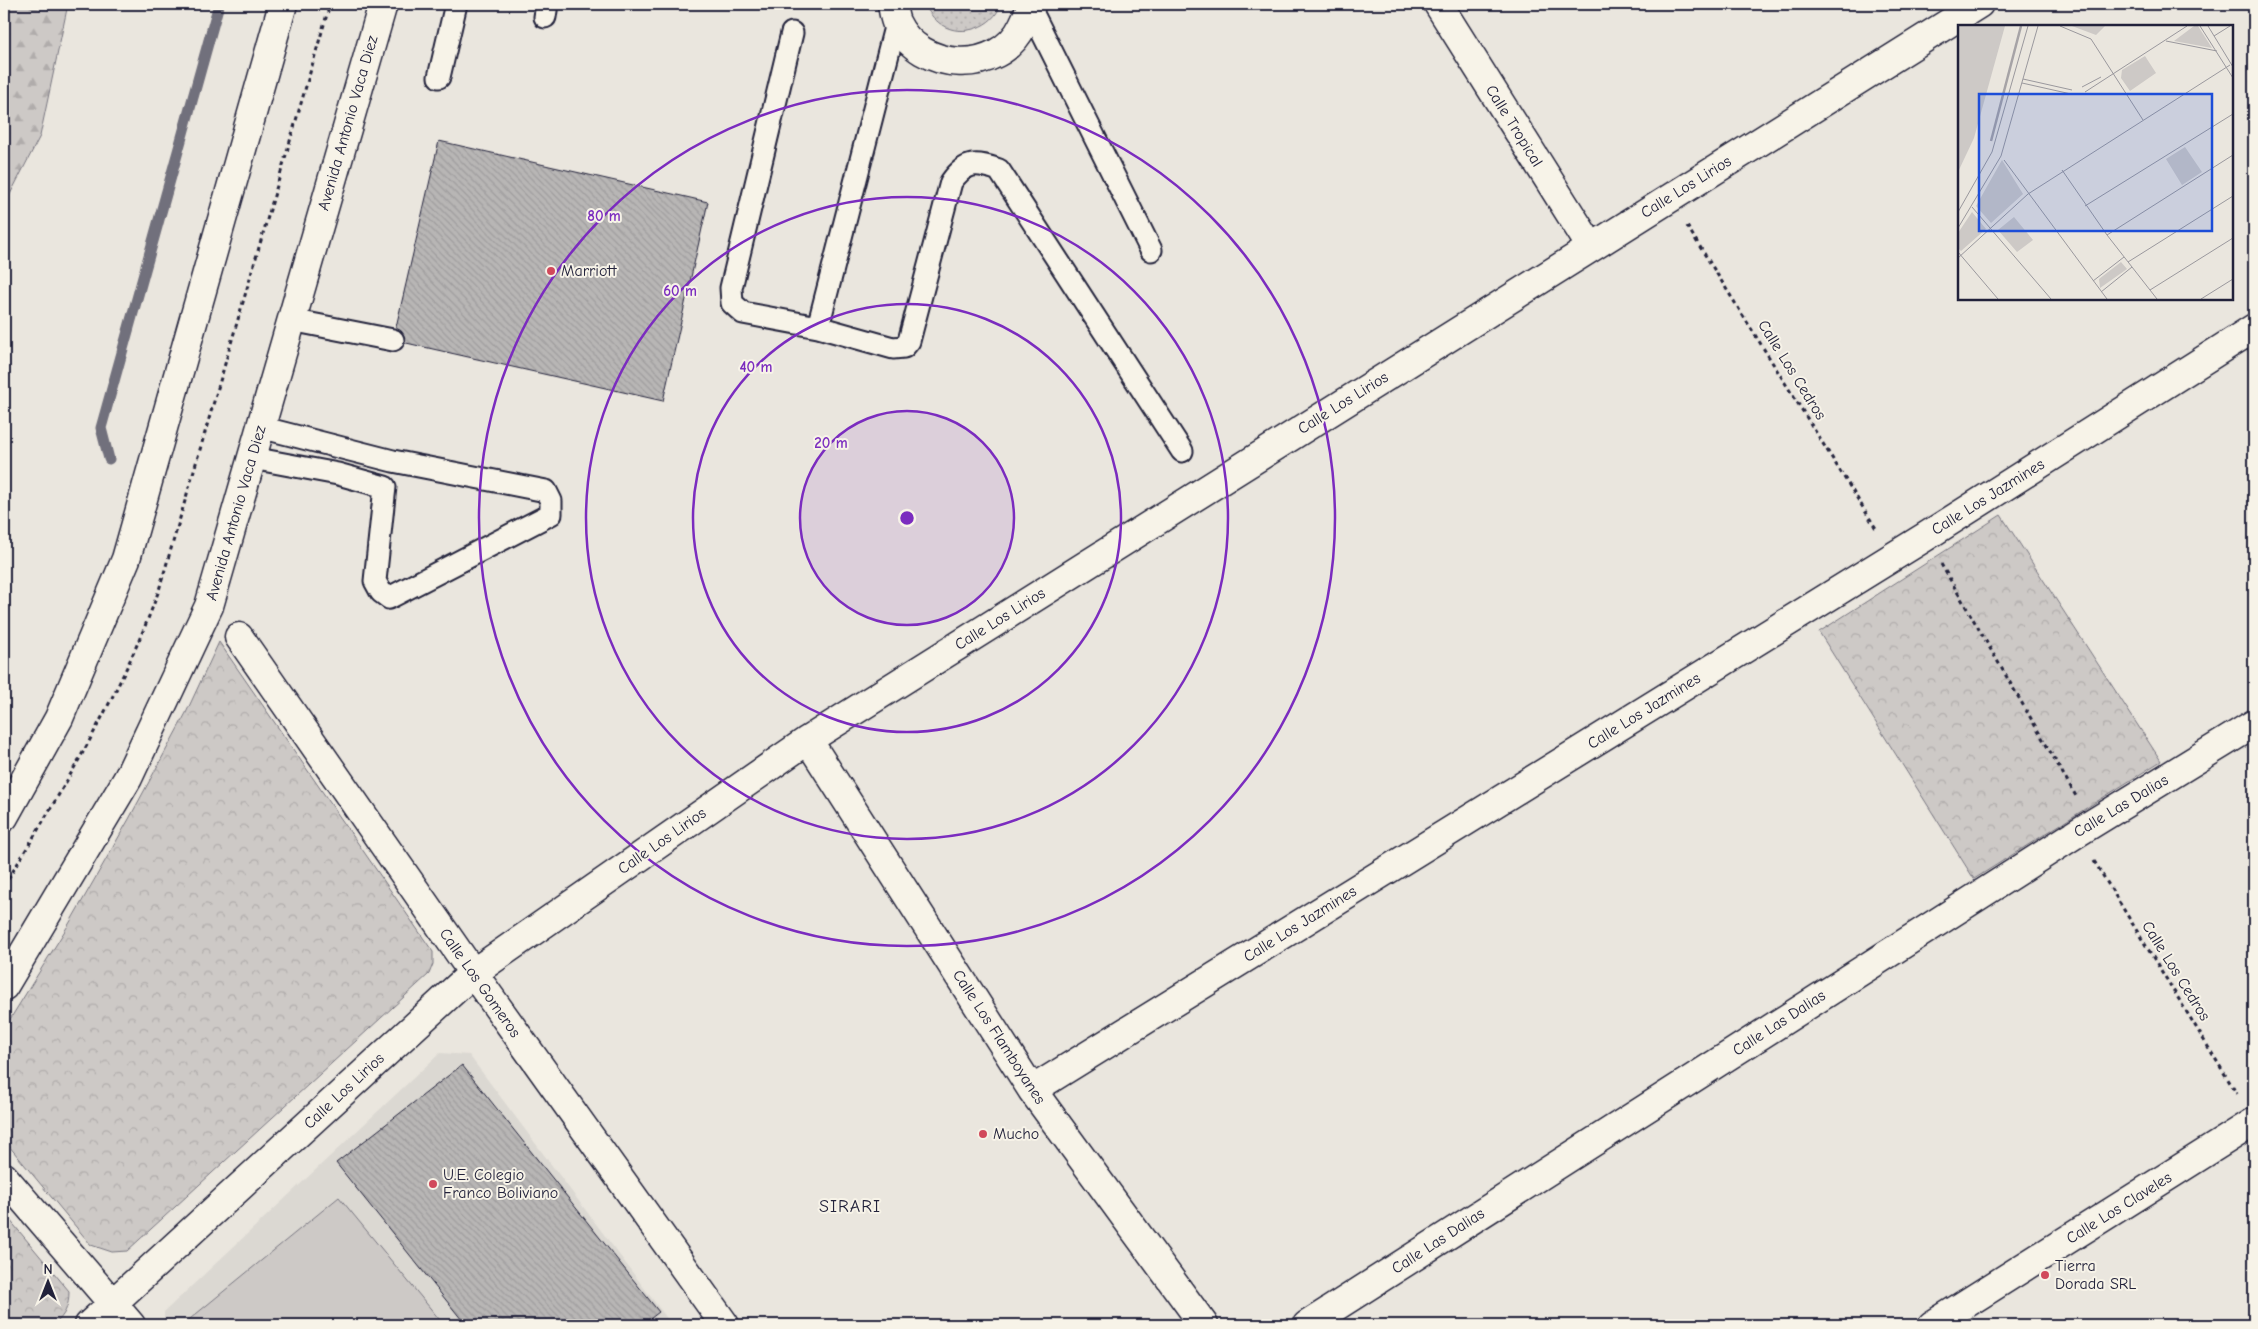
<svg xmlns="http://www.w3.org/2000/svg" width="2258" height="1329" font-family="'Comic Neue',sans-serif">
<defs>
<pattern id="grass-dots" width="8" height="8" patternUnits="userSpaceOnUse" patternTransform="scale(1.25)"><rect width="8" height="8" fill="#cdc9c6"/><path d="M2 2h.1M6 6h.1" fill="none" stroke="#b0acab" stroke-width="1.8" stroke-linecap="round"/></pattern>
<pattern id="forest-firs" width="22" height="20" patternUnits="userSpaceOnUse" patternTransform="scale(1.25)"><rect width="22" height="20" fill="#cdc9c6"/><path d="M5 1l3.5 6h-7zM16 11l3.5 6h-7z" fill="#b0acab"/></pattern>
<pattern id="park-crowns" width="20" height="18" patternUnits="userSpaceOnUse" patternTransform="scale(1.25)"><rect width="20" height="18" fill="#cdc9c6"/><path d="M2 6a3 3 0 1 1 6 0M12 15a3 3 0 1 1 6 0" fill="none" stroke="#b0acab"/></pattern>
<pattern id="building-back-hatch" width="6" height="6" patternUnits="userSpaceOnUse" patternTransform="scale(1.25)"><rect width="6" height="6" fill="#b8b6b5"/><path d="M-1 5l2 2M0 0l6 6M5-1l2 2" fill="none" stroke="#9e9c9d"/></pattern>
</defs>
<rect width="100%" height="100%" fill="#eae6de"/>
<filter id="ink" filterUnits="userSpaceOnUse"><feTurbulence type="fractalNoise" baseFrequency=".02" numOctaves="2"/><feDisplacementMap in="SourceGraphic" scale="10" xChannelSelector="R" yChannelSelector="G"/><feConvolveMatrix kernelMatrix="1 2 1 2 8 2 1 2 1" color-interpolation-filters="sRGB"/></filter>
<g filter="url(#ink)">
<!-- built -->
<path fill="#dbd8d2" d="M440 1053 469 1055 672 1325H164V1312Z"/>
<!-- grass -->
<path fill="url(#grass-dots)" stroke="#787680" d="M924 4H1001C994 27 962 38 942 25 933 19 929 12 924 4Z"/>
<!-- forest -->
<path fill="url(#forest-firs)" stroke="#787680" d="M4 4H68L40 136 4 206Z"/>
<!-- park -->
<path fill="url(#park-crowns)" stroke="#787680" d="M2001 515 2161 761 1974 879 1819 632Z
M219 642 433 952V964L429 974 127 1251 112 1252 91 1245 4 1140V1029L69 924 129 819 186 713Z
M4 1213 69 1291C69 1307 65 1315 54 1325H4Z"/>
<!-- pitch -->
<path fill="#cdc9c6" stroke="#787680" d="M339 1197 444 1325H187L185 1323Z"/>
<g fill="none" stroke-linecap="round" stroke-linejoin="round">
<!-- stream -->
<path stroke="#716f7b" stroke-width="11" d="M109 459 101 428 219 4"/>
</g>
<!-- building -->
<path fill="url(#building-back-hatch)" stroke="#22223b" d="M439 141 708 202 663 401 393 340Z
M462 1065 659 1312 642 1325H466L336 1163Z"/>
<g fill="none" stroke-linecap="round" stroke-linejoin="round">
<defs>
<path id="service" d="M1031 10 1151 250
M545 17 547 4
M792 33 731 288 732 303 743 313 818 327 896 23
M439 77 456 4
M291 320 393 340
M818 327 893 348 904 347 909 341 951 182C966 161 976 162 999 170L1182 451
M252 458 338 474 385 487 375 581 381 592 389 598 551 514V501L546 491 393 461 260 427"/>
<path id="minor" d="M892 4C893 10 894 17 896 22 920 73 999 76 1023 25 1026 18 1030 12 1031 4
M1438 4 1591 247
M239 637 473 973 725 1325
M808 740 1032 1090 1204 1325
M1032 1090 1925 537 2254 328
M4 1177 131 1325
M89 1325 473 973 808 740 1979 4
M1307 1325 2077 833 2254 724
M1932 1325 2254 1122"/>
<path id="trunk" d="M4 817 59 718 126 559 283 4
M4 986 128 778 209 606 383 4"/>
</defs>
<!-- service casing -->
<use href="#service" stroke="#22223b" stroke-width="25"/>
<!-- minor casing -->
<use href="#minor" stroke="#22223b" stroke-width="31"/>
<!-- trunk casing -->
<use href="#trunk" stroke="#22223b" stroke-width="31"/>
<!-- path -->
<path stroke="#22223b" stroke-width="3" stroke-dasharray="4 4" stroke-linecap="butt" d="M1687 226 1877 530
M1941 564 2076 796
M2094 861 2237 1094
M4 886C62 790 121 695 159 590L330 4"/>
<!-- service -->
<use href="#service" stroke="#f7f3e8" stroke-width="21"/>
<!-- minor -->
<use href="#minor" stroke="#f7f3e8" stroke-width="28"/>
<!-- trunk -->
<use href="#trunk" stroke="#f7f3e8" stroke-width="28"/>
</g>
</g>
<!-- distance rings -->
<circle cx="907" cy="518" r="107" fill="#7b2cbf" fill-opacity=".12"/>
<g fill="none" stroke="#7b2cbf" stroke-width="2.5">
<circle cx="907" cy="518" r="107"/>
<circle cx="907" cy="518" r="214"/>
<circle cx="907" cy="518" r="321"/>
<circle cx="907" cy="518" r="428"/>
</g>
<!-- markers -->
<g fill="#d1495b" stroke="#f7f3e8" stroke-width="2">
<circle cx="551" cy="271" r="5"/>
<circle cx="983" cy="1134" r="5"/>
<circle cx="433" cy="1184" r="5"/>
<circle cx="2045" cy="1275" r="5"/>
</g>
<g text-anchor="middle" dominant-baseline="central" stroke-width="4" stroke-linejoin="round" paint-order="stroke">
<!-- street labels -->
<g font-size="16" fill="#22223b" stroke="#f7f3e8">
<text transform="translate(348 123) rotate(-74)">Avenida Antonio Vaca Diez</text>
<text transform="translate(1514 126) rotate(58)">Calle Tropical</text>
<text transform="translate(1686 187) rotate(-32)">Calle Los Lirios</text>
<text transform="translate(1792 370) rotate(58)">Calle Los Cedros</text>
<text transform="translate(1343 403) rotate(-32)">Calle Los Lirios</text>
<text transform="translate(1988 497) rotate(-32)">Calle Los Jazmines</text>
<text transform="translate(236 513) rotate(-74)">Avenida Antonio Vaca Diez</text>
<text transform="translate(1000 619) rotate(-32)">Calle Los Lirios</text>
<text transform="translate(1644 711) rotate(-32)">Calle Los Jazmines</text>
<text transform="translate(2121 806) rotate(-31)">Calle Las Dalias</text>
<text transform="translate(662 841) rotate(-35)">Calle Los Lirios</text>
<text transform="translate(1300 924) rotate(-32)">Calle Los Jazmines</text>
<text transform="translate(2176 971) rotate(58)">Calle Los Cedros</text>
<text transform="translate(480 983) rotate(55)">Calle Los Gomeros</text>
<text transform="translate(1779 1023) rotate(-33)">Calle Las Dalias</text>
<text transform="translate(999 1037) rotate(57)">Calle Los Flamboyanes</text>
<text transform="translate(344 1091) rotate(-43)">Calle Los Lirios</text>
<text transform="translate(2119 1208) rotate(-32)">Calle Los Claveles</text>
<text transform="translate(1438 1241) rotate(-33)">Calle Las Dalias</text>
</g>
<!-- poi labels -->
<g font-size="16" fill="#22223b" stroke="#f7f3e8" text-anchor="start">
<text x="561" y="271">Marriott</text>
<text x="993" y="1134">Mucho</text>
<text x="443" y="1175">U.E. Colegio<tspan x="443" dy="18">Franco Boliviano</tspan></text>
<text x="2055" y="1266">Tierra<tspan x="2055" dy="18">Dorada SRL</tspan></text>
</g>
<!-- neighbourhood labels -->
<g font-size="18" letter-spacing="1" fill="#22223b" stroke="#f7f3e8">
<text x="850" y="1206">SIRARI</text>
</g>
</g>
<!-- overview -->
<g transform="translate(1958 25)">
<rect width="275" height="275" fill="#eae6de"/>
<path d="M0 1H47L16 113 0 147Z" fill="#cdc9c6"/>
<path d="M236 1H240L254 23 216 16ZM227 122 244 147 224 160 208 134ZM44 135 65 169 33 198 18 181ZM14 187 28 204 3 226 0 223V208ZM163 237 169 244 142 263 141 254Z" fill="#cdc9c6"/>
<path d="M114 1H147L138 10ZM187 31 198 48 172 66 163 53 164 45ZM56 192 75 215 59 227 40 205Z" fill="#cdc9c6"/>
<path fill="none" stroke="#a6a3a6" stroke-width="2.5" d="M33 116 63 1"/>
<path fill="none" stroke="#9a989d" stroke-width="1" d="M102 1 133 14 185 95M242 1 275 53M250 1 275 42M256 11 272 1M208 16 259 26M65 54 114 65M64 58 113 69M124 62 143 52M127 67 229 1M46 135 149 274M104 145 149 210 199 274M127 181 275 89M14 182 93 274M0 187 34 127 70 1M0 203 43 131 80 1M149 210 275 130M0 227 40 274M0 233 70 169 272 40M170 237 275 171M135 256 166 232M192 265 275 213M143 267 174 242M243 274 275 254"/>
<path fill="#1d4ed8" fill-opacity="0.15" stroke="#1d4ed8" stroke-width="2.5" d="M21 69H254V206H21Z"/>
<rect width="275" height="275" fill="none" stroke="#22223b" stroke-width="2.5"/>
</g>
<circle cx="907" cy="518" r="8" fill="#7b2cbf" stroke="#f7f3e8" stroke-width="2.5"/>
<g font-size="15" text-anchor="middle" font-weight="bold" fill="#7b2cbf" stroke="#f7f3e8" stroke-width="4" stroke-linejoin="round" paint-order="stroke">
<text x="604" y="221">80 m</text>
<text x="680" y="296">60 m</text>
<text x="756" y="372">40 m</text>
<text x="831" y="448">20 m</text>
</g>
<!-- margin -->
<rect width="2258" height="1329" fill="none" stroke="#f7f3e8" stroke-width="20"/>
<rect x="10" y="10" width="2238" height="1309" fill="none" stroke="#22223b" stroke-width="2" filter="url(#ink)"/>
<!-- north arrow -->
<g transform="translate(48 1282)" stroke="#f7f3e8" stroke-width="4" paint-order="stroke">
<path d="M0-4L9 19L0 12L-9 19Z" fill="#22223b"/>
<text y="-8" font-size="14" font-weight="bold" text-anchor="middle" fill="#22223b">N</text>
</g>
</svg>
